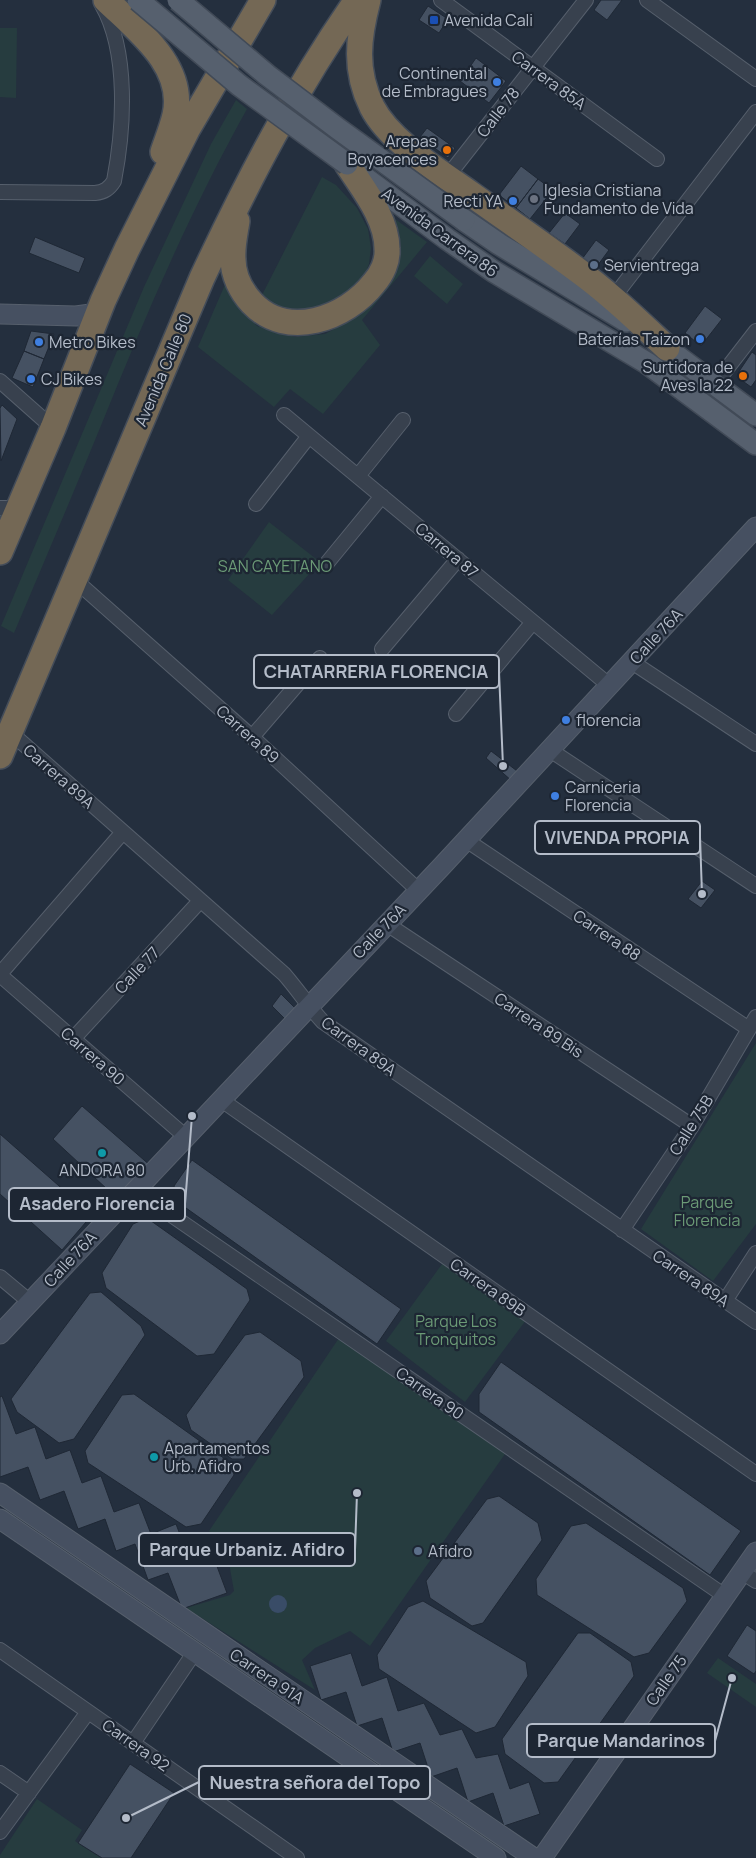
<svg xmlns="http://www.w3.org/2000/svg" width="756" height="1858" font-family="Manrope,sans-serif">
<rect width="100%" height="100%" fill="#242f3e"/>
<!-- green -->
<path fill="#263c3f" d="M0 28H17L16 98 0 97Z
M236 100 247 109C190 211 144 319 100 428 72 496 43 565 14 633L1 626 144 287 211 144Z
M322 177 336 185 357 208 368 229 371 248 369 264 362 282 329 308 292 316 260 299Z
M395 219 427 242 362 320 380 345 323 414 290 389 274 407 198 347 227 280 236 302 257 326 295 337 325 334 361 314 377 297 394 274 399 259 401 248 399 233Z
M430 256 463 284 447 304 414 276Z
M269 522 320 562 272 615 228 580Z
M756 1043V1224L713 1281 641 1229Z
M445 1260 526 1320 465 1402 386 1341Z
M339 1338 505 1454 370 1646 350 1631 315 1648 302 1660 315 1690 186 1608 230 1595 234 1591 226 1546 209 1531Z
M718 1658 756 1684V1707L707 1673Z
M37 1799 82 1830 75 1841 101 1858H0V1855Z"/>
<!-- water -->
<path fill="#394c67" d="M269 1604a9 9 0 1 1 18 0a9 9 0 1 1-18 0Z"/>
<!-- building -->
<path fill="#455162" stroke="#1f2835" d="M601 0H622L607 20 594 10Z
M428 6 448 19 439 33 419 20Z
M476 58 506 81 489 103 460 81Z
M427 128 455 148 448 158 420 137Z
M521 166 538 179 516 208 499 195Z
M538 179 553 190 530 219 516 208Z
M565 213 580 224 565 244 549 233Z
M35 237 85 258 79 273 29 253Z
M596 240 609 250 595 269 582 259Z
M705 306 722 319 701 346 685 333Z
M31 331 54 334 44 359 24 351Z
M24 351 44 359 33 387 12 378Z
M752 352 756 355V380L751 387 737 377 738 373Z
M2 405 17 419 1 461 0 408Z
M491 751 521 774 513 782 486 758Z
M702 881 715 890 701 908 688 899Z
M281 994 299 1012 289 1023 272 1006Z
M82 1106 152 1167 121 1202 53 1139Z
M0 1134 92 1215 62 1250 0 1194Z
M192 1160 401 1309 377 1344 179 1203 174 1186Z
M147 1218 247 1289 250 1300 214 1354 197 1356 106 1288 102 1273 133 1224Z
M101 1292 141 1326 145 1335 74 1439 59 1443 17 1412 11 1399 90 1293Z
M260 1332 301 1361 304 1377 244 1459H232L191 1430 186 1415 245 1335Z
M501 1362 741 1531 710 1575 479 1412V1394Z
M134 1394 232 1464 234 1475 201 1524 186 1527 88 1463 85 1451 122 1395Z
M2 1396 16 1434 35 1427 46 1459 70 1450 82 1483 101 1476 114 1512 139 1503 151 1534 176 1524 187 1553 209 1545 227 1593 182 1609 168 1573 148 1580 135 1544 116 1551 105 1519 78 1529 64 1491 40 1500 28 1467 0 1477V1397Z
M499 1496 538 1523 542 1540 483 1623 472 1626 430 1598 426 1581 487 1499Z
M586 1523 683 1588 687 1601 649 1653 634 1657 537 1595 536 1579 571 1526Z
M423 1601 526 1662 528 1676 495 1727 476 1733 379 1669 377 1655 408 1607Z
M747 1625 756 1631V1671L754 1674 727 1656Z
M578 1633H590L631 1662 634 1676 558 1782 544 1783 505 1754 502 1739Z
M351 1653 362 1686 387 1677 398 1711 424 1703 440 1735 462 1729 476 1758 498 1754 510 1789 529 1782 540 1814 504 1826 493 1793 468 1802 457 1768 431 1777 420 1743 393 1752 382 1718 357 1726 346 1692 321 1700 310 1666Z
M130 1764 174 1793 131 1858H102L78 1843Z"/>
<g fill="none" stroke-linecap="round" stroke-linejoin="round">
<defs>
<path id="street" d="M441 0 657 159
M647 0 756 79
M447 177 586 0
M0 192 95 193C104 192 109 189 114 181 124 129 129 52 102 5
M610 302 756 112
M0 381 53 428
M715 384 756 331
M284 415 610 686
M358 476 403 420
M256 504 309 436
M0 508H19
M327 563 382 496
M75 580 252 737 418 890
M382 649 458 559
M632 662 756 744
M456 714 533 622
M10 732 284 974C298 990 309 1007 323 1022L756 1322
M252 737 320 658
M550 750 756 886
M466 840 749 1029
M387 924 692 1126
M0 974 123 832
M0 975 186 1137
M73 1039 200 901
M220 1099 756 1474
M135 1190 725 1596
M622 1230 692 1126 756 1017
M0 1277 30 1302
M725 1301 756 1253
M742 1572 756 1581
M0 1650 297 1858
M133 1743 194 1653
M0 1773 29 1793
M0 1832 88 1712"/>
<path id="secondary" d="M0 314 76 316 98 313
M0 1334 443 865 756 527
M0 1493 534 1858
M0 1519 496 1858
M542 1858 756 1552"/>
<path id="primary" d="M353 169 447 239 493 271 647 363 756 444
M464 220 499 244 626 321
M654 339 756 415"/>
<path id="highway" d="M106 0C137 30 186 66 175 115 172 128 167 140 163 152
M368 0C358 38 354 70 372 107 390 142 439 171 471 194 506 219 541 243 576 269 608 292 638 321 667 348
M237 221C235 234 232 246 233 259 233 275 241 291 252 303 287 340 346 319 374 283 382 274 388 261 387 249 387 218 363 189 347 164
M0 552 53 428 103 301 127 249 187 130 263 0
M0 756 202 278C247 182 296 87 357 0"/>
</defs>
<!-- street casing -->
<use href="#street" stroke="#565f6c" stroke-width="16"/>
<!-- secondary casing -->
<use href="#secondary" stroke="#565f6c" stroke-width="21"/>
<!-- primary casing -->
<use href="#primary" stroke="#414a57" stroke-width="24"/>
<!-- highway casing -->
<use href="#highway" stroke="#434c59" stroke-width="28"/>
<!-- street -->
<use href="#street" stroke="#38414e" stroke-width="14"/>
<!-- secondary -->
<use href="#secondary" stroke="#465061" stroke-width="19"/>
<!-- primary -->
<use href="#primary" stroke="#56606e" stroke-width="21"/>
<!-- highway -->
<use href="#highway" stroke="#746855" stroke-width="25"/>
<defs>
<path id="primary-bridge" d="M138 0 239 85 347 164
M178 0 267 75 337 128 464 220"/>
</defs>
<!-- primary-bridge casing -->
<use href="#primary-bridge" stroke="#414a57" stroke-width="24" stroke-linecap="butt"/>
<!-- primary-bridge -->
<use href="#primary-bridge" stroke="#56606e" stroke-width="21"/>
</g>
<!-- markers -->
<rect fill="#1a4fb4" stroke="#1d2633" stroke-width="2" x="429" y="15" width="10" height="10" rx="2.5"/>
<g fill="#3f7fe0" stroke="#1d2633" stroke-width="2">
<circle cx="497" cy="82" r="5"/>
<circle cx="513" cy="201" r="5"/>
<circle cx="700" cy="339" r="5"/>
<circle cx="39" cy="342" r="5"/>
<circle cx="31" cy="379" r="5"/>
<circle cx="566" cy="720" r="5"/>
<circle cx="555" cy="796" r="5"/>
</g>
<g fill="#e8710a" stroke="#1d2633" stroke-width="2">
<circle cx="447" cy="150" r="5"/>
<circle cx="743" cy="376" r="5"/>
</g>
<circle fill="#6b7280" stroke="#1d2633" stroke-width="2" cx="534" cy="199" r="5"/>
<g fill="#5c6f8a" stroke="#1d2633" stroke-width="2">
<circle cx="594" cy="265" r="5"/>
<circle cx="418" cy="1551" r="5"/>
</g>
<g fill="#0f9aa8" stroke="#1d2633" stroke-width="2">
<circle cx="102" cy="1153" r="5"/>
<circle cx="154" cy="1457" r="5"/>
</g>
<g text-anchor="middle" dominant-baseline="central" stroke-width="4.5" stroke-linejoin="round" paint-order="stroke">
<!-- poi labels -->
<g font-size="16" fill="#b4bcc9" stroke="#1d2633" text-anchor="start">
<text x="444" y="20">Avenida Cali</text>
<text x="487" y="73" text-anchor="end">Continental<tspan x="487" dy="18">de Embragues</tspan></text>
<text x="437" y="141" text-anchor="end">Arepas<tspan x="437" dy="18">Boyacences</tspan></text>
<text x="544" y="190">Iglesia Cristiana<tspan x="544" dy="18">Fundamento de Vida</tspan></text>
<text x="503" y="201" text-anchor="end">Recti YA</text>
<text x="604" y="265">Servientrega</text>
<text x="690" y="339" text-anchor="end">Baterías Taizon</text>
<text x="49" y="342">Metro Bikes</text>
<text x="733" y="367" text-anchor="end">Surtidora de<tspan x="733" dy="18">Aves la 22</tspan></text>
<text x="41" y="379">CJ Bikes</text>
<text x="576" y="720">florencia</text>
<text x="565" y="787">Carniceria<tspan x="565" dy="18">Florencia</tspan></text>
<text x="102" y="1170" text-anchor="middle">ANDORA 80</text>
<text x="164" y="1448">Apartamentos<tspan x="164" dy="18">Urb. Afidro</tspan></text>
<text x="428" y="1551">Afidro</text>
</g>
<!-- street labels -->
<g font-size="16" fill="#b4bcc9" stroke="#1d2633">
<text transform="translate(549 80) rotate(36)">Carrera 85A</text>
<text transform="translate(498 112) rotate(-52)">Calle 78</text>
<text transform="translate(440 232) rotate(36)">Avenida Carrera 86</text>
<text transform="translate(163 370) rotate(-67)">Avenida Calle 80</text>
<text transform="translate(447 550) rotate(40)">Carrera 87</text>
<text transform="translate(656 636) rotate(-47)">Calle 76A</text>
<text transform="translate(248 734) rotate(42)">Carrera 89</text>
<text transform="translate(59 776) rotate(41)">Carrera 89A</text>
<text transform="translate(379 931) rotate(-46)">Calle 76A</text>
<text transform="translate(607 935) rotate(34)">Carrera 88</text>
<text transform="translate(137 970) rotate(-47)">Calle 77</text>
<text transform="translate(539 1025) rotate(34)">Carrera 89 Bis</text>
<text transform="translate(359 1046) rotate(36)">Carrera 89A</text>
<text transform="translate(93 1056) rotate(41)">Carrera 90</text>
<text transform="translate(691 1125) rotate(-58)">Calle 75B</text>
<text transform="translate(70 1259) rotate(-47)">Calle 76A</text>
<text transform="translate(691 1278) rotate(34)">Carrera 89A</text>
<text transform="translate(488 1287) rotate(35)">Carrera 89B</text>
<text transform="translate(430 1393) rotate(35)">Carrera 90</text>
<text transform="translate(267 1676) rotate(34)">Carrera 91A</text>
<text transform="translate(666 1680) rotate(-55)">Calle 75</text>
<text transform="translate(136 1745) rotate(35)">Carrera 92</text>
</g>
<!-- park labels -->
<g font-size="16" fill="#6b9a76" stroke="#1d2633">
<text x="275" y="566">SAN CAYETANO</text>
<text x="707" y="1202">Parque<tspan x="707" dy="18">Florencia</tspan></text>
<text x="456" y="1321">Parque Los<tspan x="456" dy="18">Tronquitos</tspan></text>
</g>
</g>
<!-- callouts -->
<path fill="none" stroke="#b4bcc9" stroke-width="2" d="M503 766L499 672M702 894L700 837M192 1116L185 1204M357 1493L355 1550M732 1678L715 1741M126 1818L199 1782"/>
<g fill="#b4bcc9" stroke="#1d2633" stroke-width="2">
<circle cx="503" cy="766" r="5"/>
<circle cx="702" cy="894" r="5"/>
<circle cx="192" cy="1116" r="5"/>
<circle cx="357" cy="1493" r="5"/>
<circle cx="732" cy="1678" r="5"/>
<circle cx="126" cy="1818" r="5"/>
</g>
<g fill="#1d2633" stroke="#b4bcc9" stroke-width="2">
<rect x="254" y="655" width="245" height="33" rx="5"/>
<rect x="535" y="821" width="165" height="33" rx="5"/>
<rect x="9" y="1188" width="176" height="33" rx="5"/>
<rect x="139" y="1533" width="216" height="33" rx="5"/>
<rect x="527" y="1724" width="188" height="33" rx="5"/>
<rect x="199" y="1766" width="231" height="33" rx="5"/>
</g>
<g font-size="18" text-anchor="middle" font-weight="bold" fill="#b4bcc9">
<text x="376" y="678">CHATARRERIA FLORENCIA</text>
<text x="617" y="844">VIVENDA PROPIA</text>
<text x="97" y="1210">Asadero Florencia</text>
<text x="247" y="1556">Parque Urbaniz. Afidro</text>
<text x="621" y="1747">Parque Mandarinos</text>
<text x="315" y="1789">Nuestra señora del Topo</text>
</g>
</svg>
